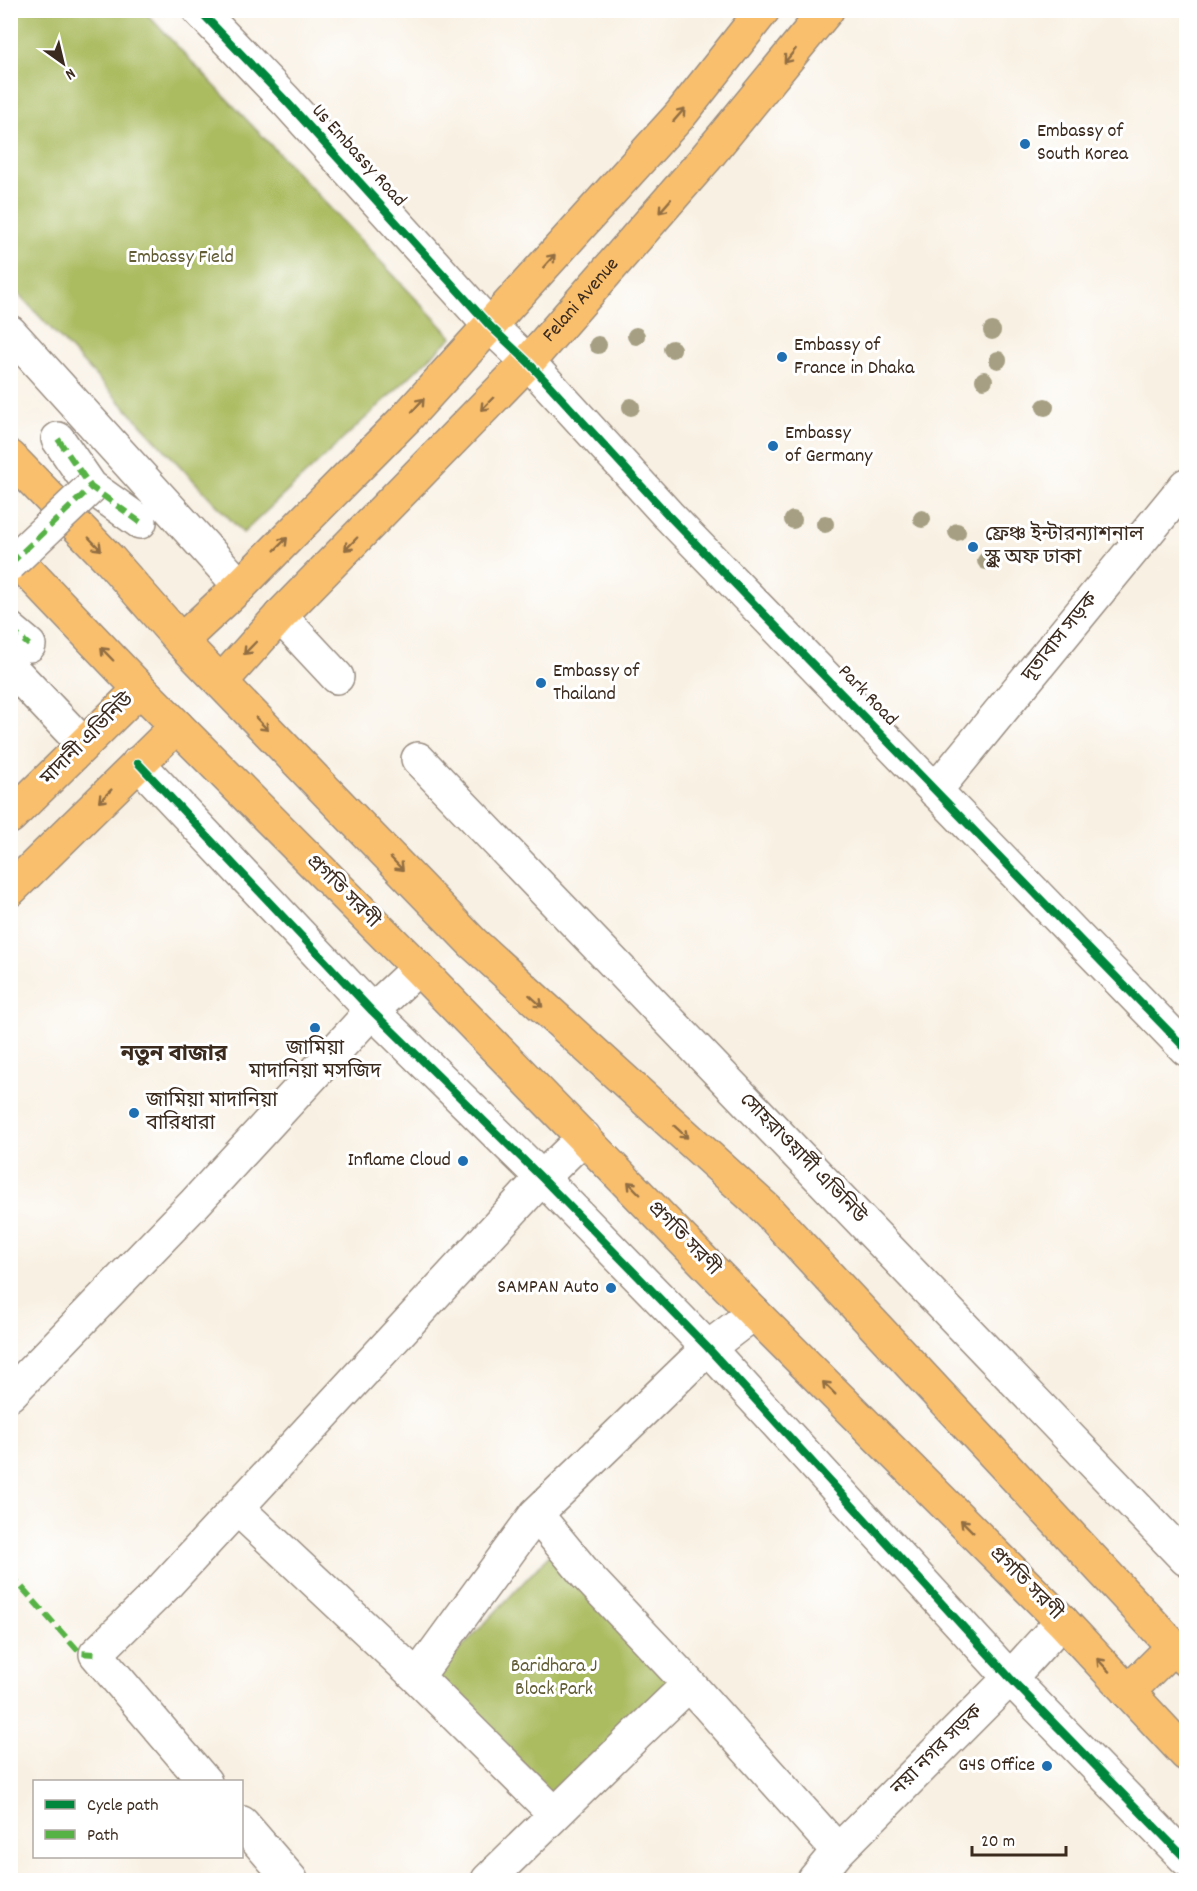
<svg xmlns="http://www.w3.org/2000/svg" width="1197" height="1891" font-family="Dekko,'Noto Sans Bengali',sans-serif">
<rect width="100%" height="100%" fill="#fff"/>
<filter id="ink" filterUnits="userSpaceOnUse"><feTurbulence type="fractalNoise" baseFrequency=".0167" numOctaves="2"/><feDisplacementMap in="SourceGraphic" scale="12" xChannelSelector="R" yChannelSelector="G"/><feConvolveMatrix kernelMatrix="1 2 1 2 8 2 1 2 1" color-interpolation-filters="sRGB"/></filter>
<filter id="wash" filterUnits="userSpaceOnUse"><feTurbulence type="fractalNoise" baseFrequency=".008" numOctaves="4" result="noise"/><feDisplacementMap in="SourceGraphic" scale="24" xChannelSelector="R" yChannelSelector="G"/><feGaussianBlur stdDeviation="1.35" result="paint"/><feColorMatrix in="noise" values="0 0 0 0 0 0 0 0 0 0 0 0 0 0 0 0 0 1.4 0 .05"/><feComposite in="paint" operator="in"/></filter>
<g filter="url(#wash)">
<rect width="100%" height="100%" fill="#f8f0e2"/>
<!-- green -->
<path fill="#abbc60" stroke="#73733f" stroke-width="1.5" d="M11 10 144 11 452 337 243 533 11 286Z
M553 1551 681 1681 550 1804 433 1678Z"/>
</g>
<g filter="url(#ink)">
<g fill="none" stroke-linecap="round" stroke-linejoin="round">
<defs>
<path id="minor" d="M199 10 287 102 490 326 528 362 668 515 1186 1049
M10 332 240 586
M58 439 91 487 140 522
M280 616 337 677
M10 629 29 645
M10 667 83 744
M418 759 1186 1559
M138 763 372 1011 542 1178 708 1348 1010 1678 1186 1859
M935 791 1186 485
M10 1394 195 1203 372 1011 418 968
M237 1508 417 1677 555 1814
M536 1514 587 1576 689 1684 838 1851
M417 1677 536 1514 708 1348 754 1313
M205 1782 96 1654 164 1587 542 1178 584 1137
M242 1823 291 1880
M488 1880 637 1734 689 1684
M814 1880 838 1851 1010 1678 1062 1621"/>
<g id="major">
<path d="M10 457 110 560 181 641 473 943 766 1209 1186 1660"/>
<path d="M10 553 140 689 418 968 754 1313 1062 1621 1186 1754"/>
<path d="M181 641 240 586 407 417 681 114 763 10"/>
<path id="s1" d="M221 682 280 616 528 362 705 159 827 10"/>
<path d="M10 817 140 689"/>
<path d="M10 890 177 726"/>
<path d="M1128 1692 1173 1647"/>
</g>
</defs>
<!-- minor casing -->
<use href="#minor" stroke="#9a8d80" stroke-width="36"/>
<!-- major casing -->
<use href="#major" stroke="#9a8d80" stroke-width="36"/>
<!-- minor -->
<use href="#minor" stroke="#fff" stroke-width="33"/>
<!-- major -->
<use href="#major" stroke="#f9bf6d" stroke-width="33"/>
<defs>
<path id="minor-bridge" d="M10 564 91 487"/>
</defs>
<!-- minor-bridge casing -->
<use href="#minor-bridge" stroke="#9a8d80" stroke-width="36" stroke-linecap="butt"/>
<!-- minor-bridge -->
<use href="#minor-bridge" stroke="#fff" stroke-width="33"/>
<!-- quiet -->
<path stroke="#57b245" stroke-width="6" stroke-dasharray="12 6" stroke-linecap="butt" d="M58 439 91 487 140 522
M10 564 91 487
M10 629 29 645
M10 1574 80 1653 96 1654"/>
<defs>
<path id="cycleway" d="M199 10 287 102 490 326 528 362 668 515 1186 1049
M138 763 372 1011 542 1178 708 1348 1010 1678 1186 1859"/>
</defs>
<!-- cycleway casing -->
<use href="#cycleway" stroke="#fff" stroke-width="11"/>
<!-- cycleway -->
<use href="#cycleway" stroke="#00873e" stroke-width="8"/>
</g>
<!-- trees -->
<g fill="#a69f83">
<circle cx="992" cy="331" r="9"/>
<circle cx="636" cy="336" r="9"/>
<circle cx="598" cy="345" r="9"/>
<circle cx="672" cy="349" r="9"/>
<circle cx="998" cy="360" r="9"/>
<circle cx="984" cy="380" r="9"/>
<circle cx="631" cy="407" r="9"/>
<circle cx="1045" cy="407" r="9"/>
<circle cx="922" cy="519" r="9"/>
<circle cx="793" cy="520" r="9"/>
<circle cx="825" cy="524" r="9"/>
<circle cx="957" cy="532" r="9"/>
<circle cx="986" cy="561" r="9"/>
</g>
<!-- one-way arrows -->
<defs><path id="oneway-shaft" d="M-6 0H5M1.5-3L5.5 0L1.5 3" fill="none" stroke-width="1.6" stroke-linecap="round" stroke-linejoin="round" transform="scale(1.5)"/></defs>
<g stroke="#906d42">
<use href="#oneway-shaft" transform="translate(790 56) rotate(129)"/>
<use href="#oneway-shaft" transform="translate(679 115) rotate(-49)"/>
<use href="#oneway-shaft" transform="translate(665 206) rotate(131)"/>
<use href="#oneway-shaft" transform="translate(549 261) rotate(-48)"/>
<use href="#oneway-shaft" transform="translate(487 404) rotate(134)"/>
<use href="#oneway-shaft" transform="translate(418 405) rotate(-48)"/>
<use href="#oneway-shaft" transform="translate(95 544) rotate(46)"/>
<use href="#oneway-shaft" transform="translate(281 544) rotate(-45)"/>
<use href="#oneway-shaft" transform="translate(351 544) rotate(134)"/>
<use href="#oneway-shaft" transform="translate(250 648) rotate(134)"/>
<use href="#oneway-shaft" transform="translate(107 654) rotate(-134)"/>
<use href="#oneway-shaft" transform="translate(262 724) rotate(46)"/>
<use href="#oneway-shaft" transform="translate(105 796) rotate(135)"/>
<use href="#oneway-shaft" transform="translate(397 864) rotate(46)"/>
<use href="#oneway-shaft" transform="translate(536 1001) rotate(42)"/>
<use href="#oneway-shaft" transform="translate(681 1132) rotate(42)"/>
<use href="#oneway-shaft" transform="translate(634 1188) rotate(-134)"/>
<use href="#oneway-shaft" transform="translate(829 1388) rotate(-135)"/>
<use href="#oneway-shaft" transform="translate(967 1526) rotate(-135)"/>
<use href="#oneway-shaft" transform="translate(1103 1665) rotate(-133)"/>
</g>
</g>
<!-- markers -->
<g fill="#1f6fb2" stroke="#fff" stroke-width="2">
<circle cx="1025" cy="144" r="6"/>
<circle cx="782" cy="357" r="6"/>
<circle cx="773" cy="446" r="6"/>
<circle cx="973" cy="547" r="6"/>
<circle cx="541" cy="683" r="6"/>
<circle cx="315" cy="1028" r="6"/>
<circle cx="134" cy="1113" r="6"/>
<circle cx="463" cy="1161" r="6"/>
<circle cx="611" cy="1288" r="6"/>
<circle cx="1047" cy="1766" r="6"/>
</g>
<g text-anchor="middle" dominant-baseline="central" stroke-width="6" stroke-linejoin="round" paint-order="stroke">
<!-- poi labels -->
<g font-size="20" fill="#3b2a1e" stroke="#fff" text-anchor="start">
<text x="1037" y="132">Embassy of<tspan x="1037" dy="23">South Korea</tspan></text>
<text x="794" y="346">Embassy of<tspan x="794" dy="23">France in Dhaka</tspan></text>
<text x="785" y="434">Embassy<tspan x="785" dy="23">of Germany</tspan></text>
<text x="985" y="536">ফ্রেঞ্চ ইন্টারন্যাশনাল<tspan x="985" dy="23">স্কুল অফ ঢাকা</tspan></text>
<text x="553" y="672">Embassy of<tspan x="553" dy="23">Thailand</tspan></text>
<text x="315" y="1050" text-anchor="middle">জামিয়া<tspan x="315" dy="23">মাদানিয়া মসজিদ</tspan></text>
<text x="146" y="1102">জামিয়া মাদানিয়া<tspan x="146" dy="23">বারিধারা</tspan></text>
<text x="451" y="1161" text-anchor="end">Inflame Cloud</text>
<text x="599" y="1288" text-anchor="end">SAMPAN Auto</text>
<text x="1035" y="1766" text-anchor="end">G4S Office</text>
</g>
<!-- street labels -->
<g font-size="20" fill="#3b2a1e" stroke="#fff">
<text transform="translate(358 156) rotate(48)">Us Embassy Road</text>
<text stroke="none"><textPath href="#s1" startOffset="525">Felani Avenue</textPath></text>
<text transform="translate(1061 638) rotate(-51)">দূতাবাস সড়ক</text>
<text transform="translate(867 696) rotate(46)">Park Road</text>
<text transform="translate(88 740) rotate(-45)">মাদানী এভিনিউ</text>
<text transform="translate(342 892) rotate(45)">প্রগতি সরণী</text>
<text transform="translate(802 1159) rotate(46)">সোহরাওয়ার্দী এভিনিউ</text>
<text transform="translate(683 1239) rotate(46)">প্রগতি সরণী</text>
<text transform="translate(1025 1584) rotate(45)">প্রগতি সরণী</text>
<text transform="translate(938 1751) rotate(-45)">নয়া নগর সড়ক</text>
</g>
<!-- park labels -->
<g font-size="20" fill="#625d35" stroke="#fff">
<text x="181" y="258">Embassy Field</text>
<text x="554" y="1667">Baridhara J<tspan x="554" dy="23">Block Park</tspan></text>
</g>
<!-- quarter labels -->
<g font-size="22" font-weight="bold" fill="#3b2a1e" stroke="#fff">
<text x="174" y="1055">নতুন বাজার</text>
</g>
</g>
<!-- margin -->
<rect width="1197" height="1891" fill="none" stroke="#fff" stroke-width="36"/>
<!-- legend -->
<rect x="33" y="1780" width="210" height="78" fill="#ffffff" stroke="#b1aaa5" stroke-width="1.5"/>
<rect x="45" y="1800" width="30" height="9" fill="#00873e" stroke="#b1aaa5" stroke-width="1.5"/>
<text x="87" y="1810" font-size="18" fill="#3b2a1e">Cycle path</text>
<rect x="45" y="1830" width="30" height="9" fill="#57b245" stroke="#b1aaa5" stroke-width="1.5"/>
<text x="87" y="1840" font-size="18" fill="#3b2a1e">Path</text>
<!-- north arrow -->
<g transform="translate(63 63) rotate(146)" stroke="#ffffff" stroke-width="4.5" paint-order="stroke">
<path d="M0-4.5L10 22L0 15L-10 22Z" fill="#3b2a1e"/>
<text y="-9" font-size="16" font-weight="bold" text-anchor="middle" fill="#3b2a1e">N</text>
</g>
<!-- scale -->
<path d="M972 1846v9h94v-9" fill="none" stroke="#3b2a1e" stroke-width="3"/>
<text x="981" y="1846" font-size="18" fill="#3b2a1e" stroke="#ffffff" stroke-width="4.5" paint-order="stroke">20 m</text>
</svg>
